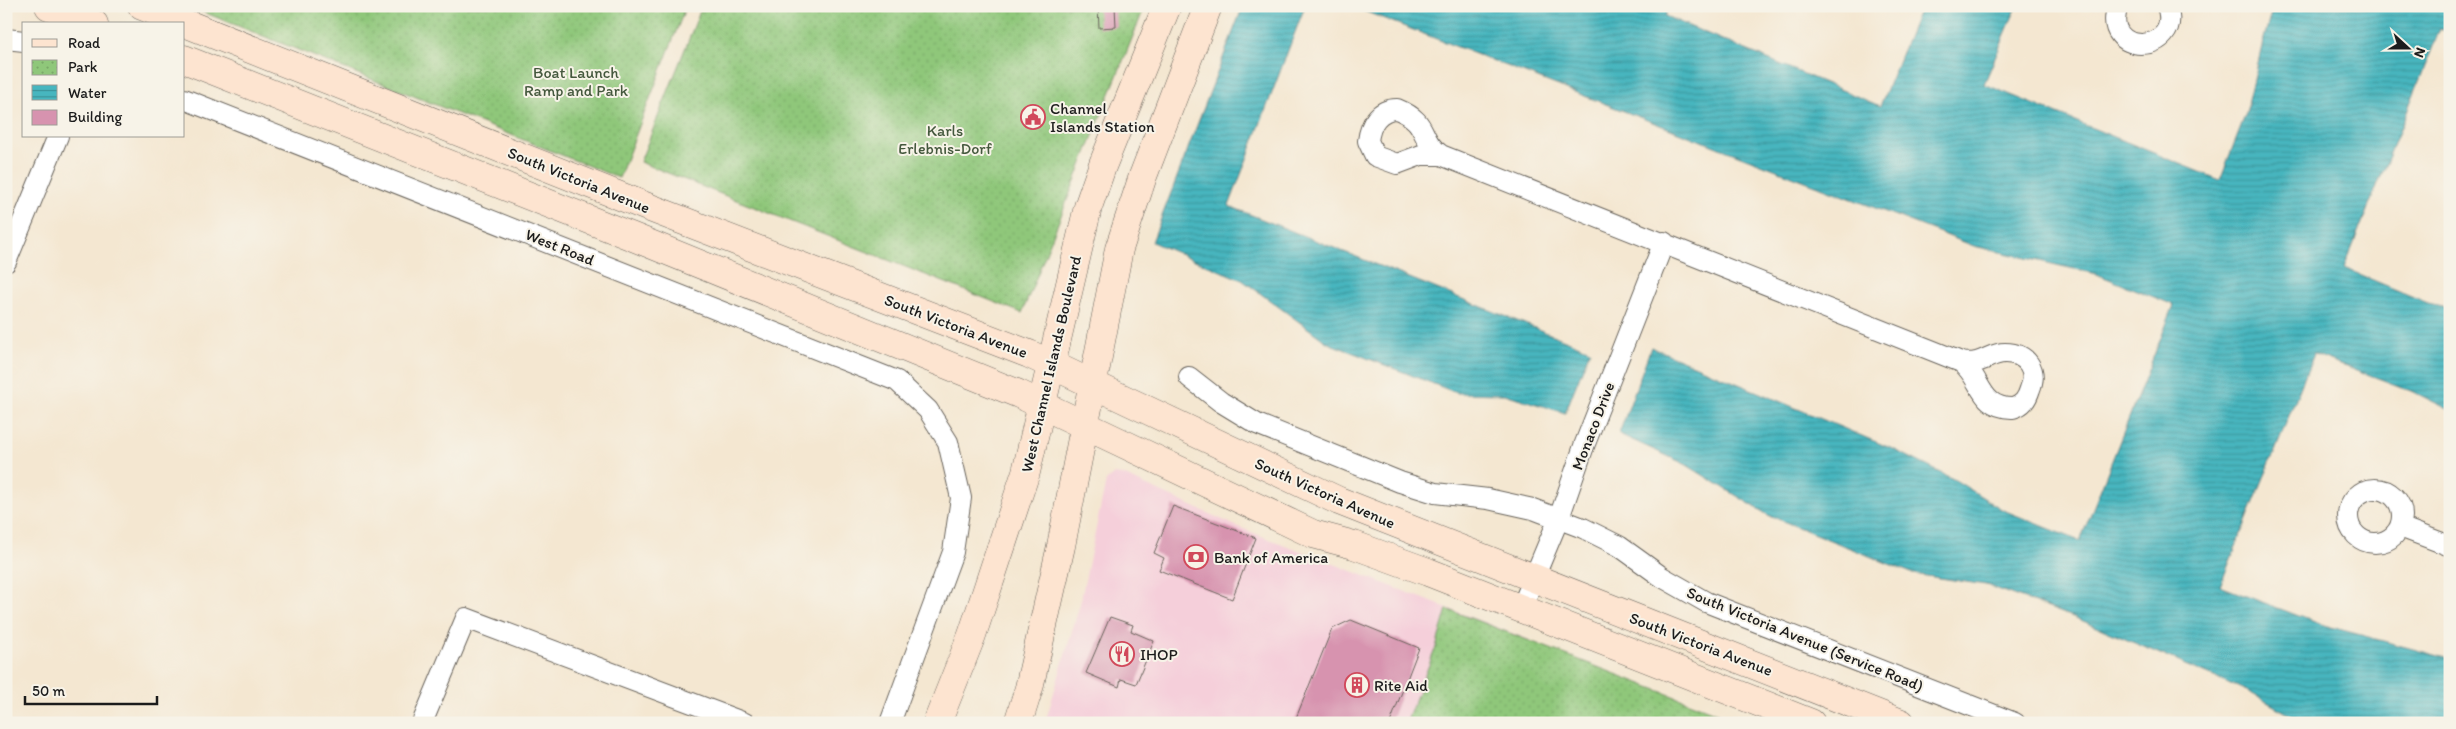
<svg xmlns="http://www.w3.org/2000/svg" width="2456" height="729" font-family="Itim,sans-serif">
<defs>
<pattern id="park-dots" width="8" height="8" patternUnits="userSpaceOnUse" patternTransform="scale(1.25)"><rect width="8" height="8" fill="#8fc77a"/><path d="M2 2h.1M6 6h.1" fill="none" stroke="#7baa69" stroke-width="1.8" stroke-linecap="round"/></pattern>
<pattern id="water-rules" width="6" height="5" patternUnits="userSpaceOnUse" patternTransform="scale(1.25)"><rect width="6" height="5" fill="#47b6bf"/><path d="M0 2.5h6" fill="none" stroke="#3a939a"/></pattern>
</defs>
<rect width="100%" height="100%" fill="#f7f3e8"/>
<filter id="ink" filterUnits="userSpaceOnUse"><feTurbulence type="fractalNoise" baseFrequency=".02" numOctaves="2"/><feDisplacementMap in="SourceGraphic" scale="10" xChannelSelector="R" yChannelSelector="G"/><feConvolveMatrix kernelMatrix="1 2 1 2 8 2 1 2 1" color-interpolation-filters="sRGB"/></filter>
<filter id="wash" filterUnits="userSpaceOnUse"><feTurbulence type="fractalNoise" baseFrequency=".0096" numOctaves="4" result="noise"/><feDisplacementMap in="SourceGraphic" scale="20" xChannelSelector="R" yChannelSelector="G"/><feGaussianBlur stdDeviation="1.12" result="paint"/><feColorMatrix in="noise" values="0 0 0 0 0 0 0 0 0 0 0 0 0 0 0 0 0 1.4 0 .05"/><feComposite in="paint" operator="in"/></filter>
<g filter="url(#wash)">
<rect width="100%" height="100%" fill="#f4e7d1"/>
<!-- built -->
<path fill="#f5cfda" d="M1114 474 1123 475 1236 526 1530 640 1480 667 1407 723H1045L1080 604 1106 481Z"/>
<!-- park -->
<path fill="url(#park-dots)" stroke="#56724b" d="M188 6H686L619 178Z
M702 6H1145L1022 313 640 162Z
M1447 609 1743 723H1406L1436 647Z"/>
<!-- water -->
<path fill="url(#water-rules)" stroke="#32696e" d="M1243 6H1305L1229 206 1590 350 1565 413 1505 394 1457 393 1328 343 1242 280 1152 242Z
M1351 6H1669L1665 16 1880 106 1921 6H2017L1984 84 2220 180 2246 113 2262 46 2273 6H2450V33L2440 29 2344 268 2428 303 2450 308V410L2412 391 2314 354 2220 586 2320 624 2450 659V723H2305L2247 691 2076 618 1986 585 1914 574 1768 515 1685 464 1619 434 1651 347 1895 450 1955 480 2003 510 2080 541 2174 305 2096 274 1974 246Z"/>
<g id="blocks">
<!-- building -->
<path fill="#d793af" d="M1098 6H1115L1116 27 1099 28Z
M1173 506 1256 538 1232 599 1159 570 1164 558 1154 553Z
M1110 617 1133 625 1131 631 1154 641 1136 684 1121 679 1119 687 1086 673Z
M1351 620 1419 648 1390 723H1294L1332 629Z"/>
</g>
</g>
<g filter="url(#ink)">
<use href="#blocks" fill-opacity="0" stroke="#68635b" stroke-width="1"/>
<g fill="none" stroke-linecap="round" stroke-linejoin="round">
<defs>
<path id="street" d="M2118 6C2099 57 2184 56 2167 6
M6 39 24 41
M184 99 897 381 928 410 948 442 961 498 953 552 890 723
M1397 109C1431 123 1417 138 1441 155H1421L1397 164 1375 156 1368 141C1370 125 1378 109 1397 109Z
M1441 155 1961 362C1983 366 1988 353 2005 353 2027 353 2038 370 2030 389 2027 399 2023 405 2013 408 1979 409 1982 377 1961 362
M6 262 58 136
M1189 377 1221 402 1257 424 1400 482 1435 493 1488 499 1533 509 1583 528 1619 546 1662 577 1706 602 2015 723
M2348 516a27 27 0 1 1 54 0a27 27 0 1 1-54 0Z
M2400 527 2450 546
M1521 609 1559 518 1584 446 1664 242
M422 723 466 618 745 723"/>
<path id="secondary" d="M49 6 94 24
M142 6 645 206 1029 354 1339 501 1901 723
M184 59 633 237 1019 394 1313 534 1354 545 1428 572 1811 723
M937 723 972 635 1026 472 1088 207 1103 164 1167 6
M1018 723 1029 688 1061 546 1119 249 1143 176 1208 6"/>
</defs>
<!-- street casing -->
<use href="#street" stroke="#68635b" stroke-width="22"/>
<!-- secondary casing -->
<use href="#secondary" stroke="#68635b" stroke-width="29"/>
<!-- street -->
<use href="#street" stroke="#fff" stroke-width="20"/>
<!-- secondary -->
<use href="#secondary" stroke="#fde4d0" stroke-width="28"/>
</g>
</g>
<!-- icons -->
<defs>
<symbol id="civic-ring" viewBox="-11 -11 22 22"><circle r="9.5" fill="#f7f3e8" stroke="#d1495b" stroke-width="1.5"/><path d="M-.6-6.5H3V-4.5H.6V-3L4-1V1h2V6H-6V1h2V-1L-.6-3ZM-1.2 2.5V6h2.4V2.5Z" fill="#d1495b"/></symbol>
<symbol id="bank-ring" viewBox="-11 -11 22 22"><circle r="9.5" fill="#f7f3e8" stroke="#d1495b" stroke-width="1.5"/><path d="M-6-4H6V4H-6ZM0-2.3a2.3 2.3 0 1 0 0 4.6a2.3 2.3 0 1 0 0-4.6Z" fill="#d1495b"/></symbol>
<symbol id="restaurant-ring" viewBox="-11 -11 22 22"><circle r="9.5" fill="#f7f3e8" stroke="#d1495b" stroke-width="1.5"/><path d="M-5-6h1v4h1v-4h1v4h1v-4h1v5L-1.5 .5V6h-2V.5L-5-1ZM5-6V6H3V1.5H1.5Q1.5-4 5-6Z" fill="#d1495b"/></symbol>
<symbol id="building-ring" viewBox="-11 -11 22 22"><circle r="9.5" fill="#f7f3e8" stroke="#d1495b" stroke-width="1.5"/><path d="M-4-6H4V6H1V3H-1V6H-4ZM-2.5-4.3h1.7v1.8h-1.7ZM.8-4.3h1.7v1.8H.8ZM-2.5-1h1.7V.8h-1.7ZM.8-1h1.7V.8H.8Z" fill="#d1495b"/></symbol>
</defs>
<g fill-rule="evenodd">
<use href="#civic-ring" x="1019" y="103" width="28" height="28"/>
<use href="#bank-ring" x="1182" y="543" width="28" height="28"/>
<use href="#restaurant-ring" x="1108" y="640" width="28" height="28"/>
<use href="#building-ring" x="1343" y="671" width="28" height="28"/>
</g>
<g text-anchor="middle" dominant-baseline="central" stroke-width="4" stroke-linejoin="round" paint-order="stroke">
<!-- park labels -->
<g font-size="16" fill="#44583d" stroke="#f7f3e8">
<text x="576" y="72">Boat Launch<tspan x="576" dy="18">Ramp and Park</tspan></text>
<text x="945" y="130">Karls<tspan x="945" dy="18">Erlebnis-Dorf</tspan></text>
</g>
<!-- poi labels -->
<g font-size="16" fill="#1c1c1c" stroke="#f7f3e8" text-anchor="start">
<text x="1050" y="108">Channel<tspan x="1050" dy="18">Islands Station</tspan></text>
<text x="1214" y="557">Bank of America</text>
<text x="1140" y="654">IHOP</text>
<text x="1374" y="685">Rite Aid</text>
</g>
<!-- street labels -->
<g font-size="16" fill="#1c1c1c" stroke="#f7f3e8">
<text transform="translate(579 180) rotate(22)">South Victoria Avenue</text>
<text transform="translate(560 247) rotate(22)">West Road</text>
<text transform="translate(956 326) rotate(21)">South Victoria Avenue</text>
<text transform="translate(1051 364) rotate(-77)">West Channel Islands Boulevard</text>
<text transform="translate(1593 426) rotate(-69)">Monaco Drive</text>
<text transform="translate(1325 493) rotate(24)">South Victoria Avenue</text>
<text transform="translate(1805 639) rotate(22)">South Victoria Avenue (Service Road)</text>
<text transform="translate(1701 644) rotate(21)">South Victoria Avenue</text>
</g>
</g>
<!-- margin -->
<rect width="2456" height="729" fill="none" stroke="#f7f3e8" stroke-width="25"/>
<!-- legend -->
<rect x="22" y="22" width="162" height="115" fill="#f7f3e8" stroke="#9f9d96"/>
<rect x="32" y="39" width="25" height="8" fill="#fde4d0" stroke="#9f9d96"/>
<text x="68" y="48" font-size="15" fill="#1c1c1c">Road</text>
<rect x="32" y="60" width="25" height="15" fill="url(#park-dots)" stroke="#9f9d96"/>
<text x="68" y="72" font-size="15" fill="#1c1c1c">Park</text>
<rect x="32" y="85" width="25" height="15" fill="url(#water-rules)" stroke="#9f9d96"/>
<text x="68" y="98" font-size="15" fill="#1c1c1c">Water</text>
<rect x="32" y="110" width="25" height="15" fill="#d793af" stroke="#9f9d96"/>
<text x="68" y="122" font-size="15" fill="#1c1c1c">Building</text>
<!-- north arrow -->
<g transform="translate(2408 48) rotate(111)" stroke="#f7f3e8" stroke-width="4" paint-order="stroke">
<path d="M0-4L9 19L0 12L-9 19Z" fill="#1c1c1c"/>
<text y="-8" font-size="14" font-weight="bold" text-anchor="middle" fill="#1c1c1c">N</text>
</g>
<!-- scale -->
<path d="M25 696v8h132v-8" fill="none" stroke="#1c1c1c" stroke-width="2.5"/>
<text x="32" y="696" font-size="15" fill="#1c1c1c" stroke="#f7f3e8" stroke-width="4" paint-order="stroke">50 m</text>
</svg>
